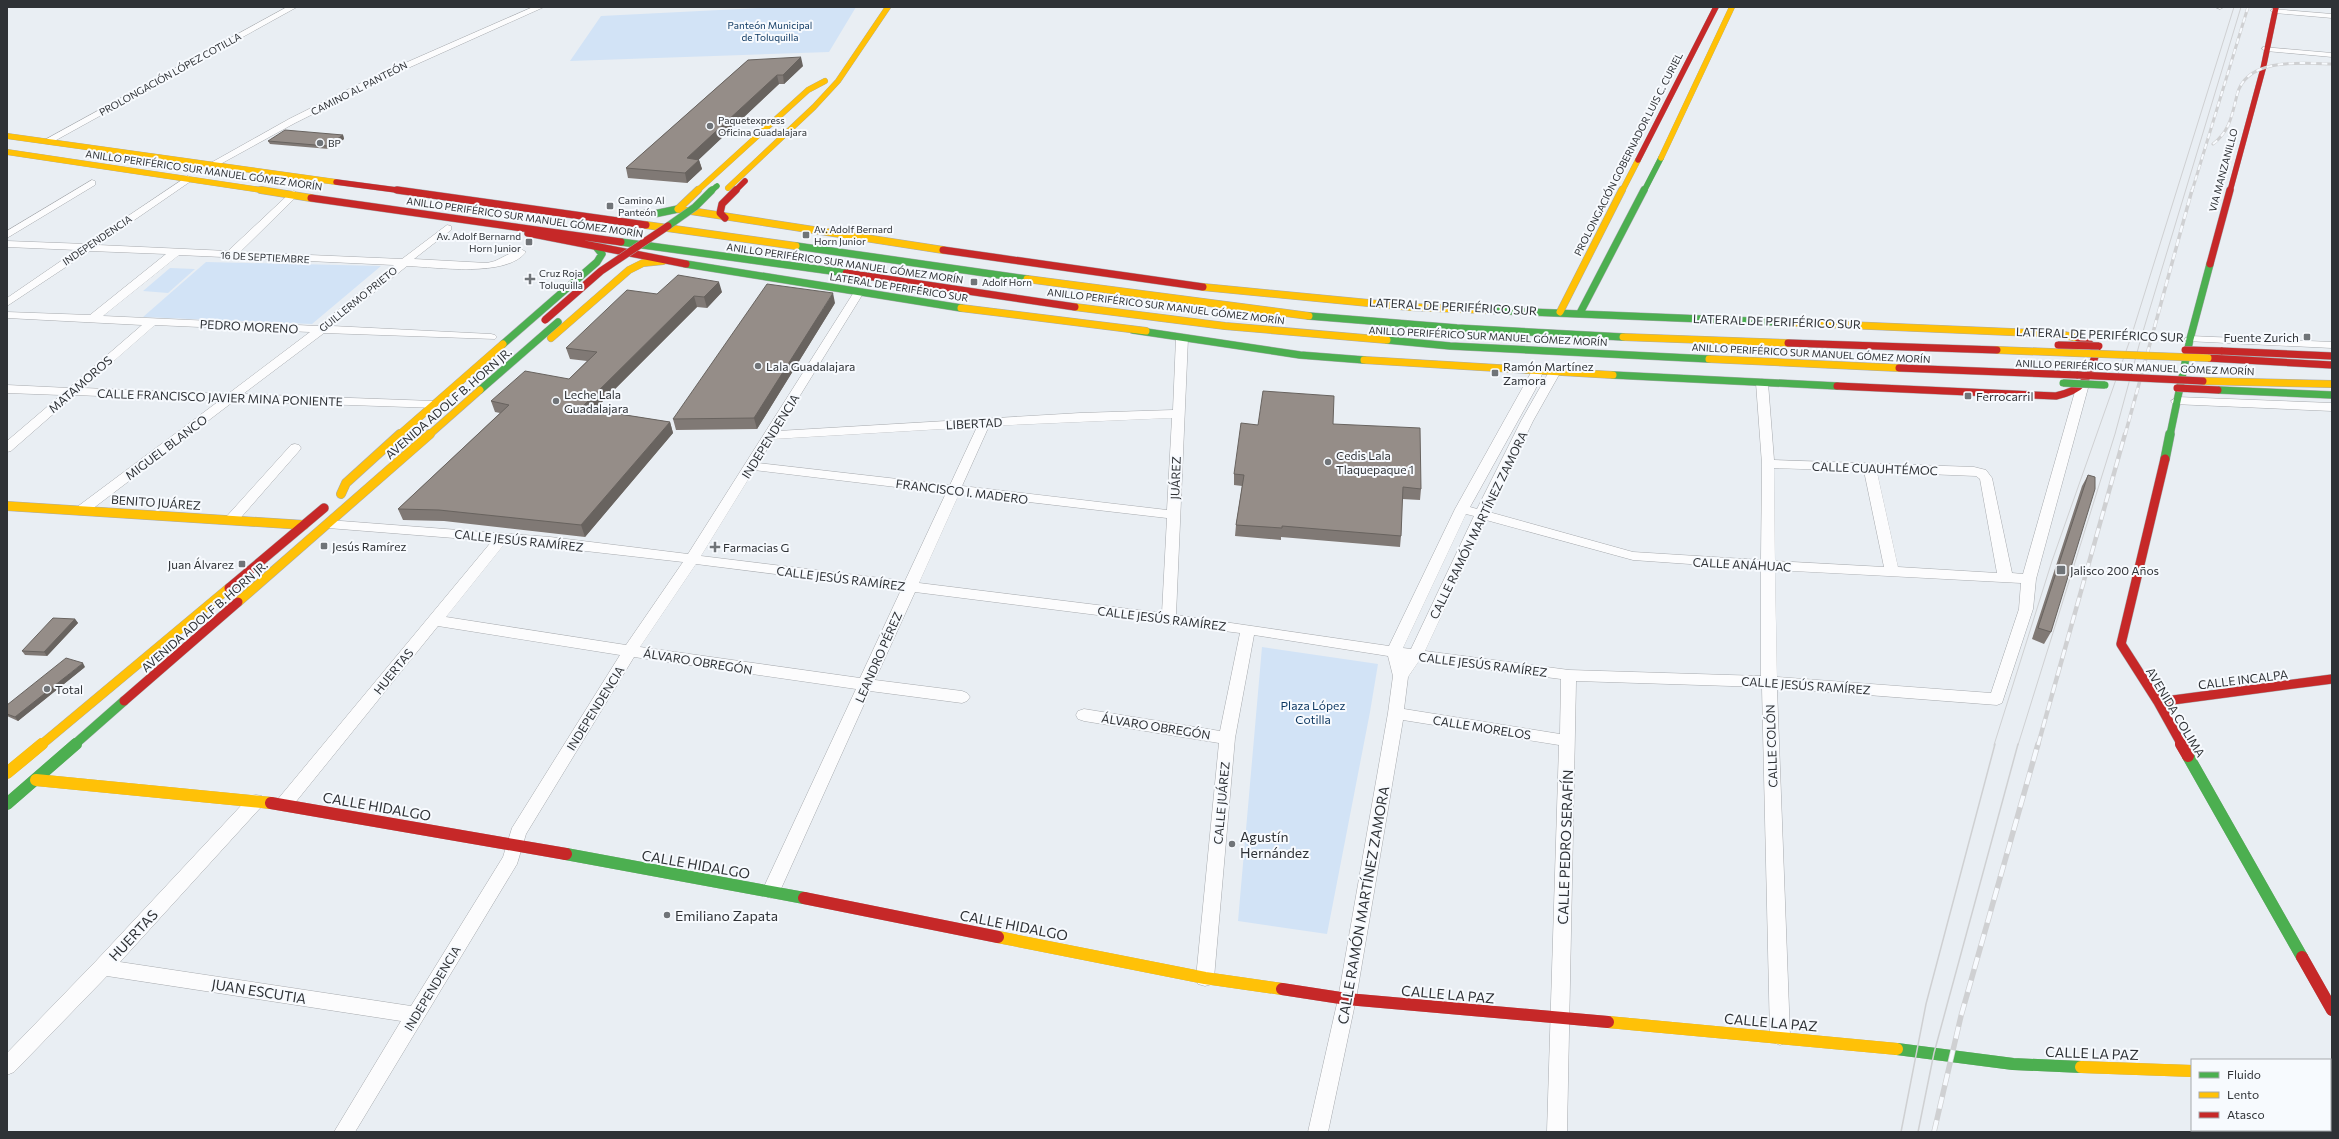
<svg xmlns="http://www.w3.org/2000/svg" width="2339" height="1139" font-family="Commissioner,sans-serif">
<rect width="100%" height="100%" fill="#e9eef3"/>
<!-- green -->
<path fill="#d2e3f6" d="M779 7H856L829 52 570 61 601 16Z
M206 262 381 266 312 324 143 317Z
M170 268 195 269 168 293 143 291Z
M1262 647 1378 664 1370 712 1327 934 1238 921Z"/>
<g fill="none" stroke-linecap="round" stroke-linejoin="round">
<defs>
<path id="street" d="M287 7H297L49 144 41 142Z
M533 7H544L377 82 295 123 215 167 207 165 289 119 371 78Z
M2215 7H2224L2220 9Z
M2272 9 2332 14V18L2275 13 2271 11Z
M2263 47 2332 53V57L2266 51 2262 49Z
M188 176 193 179 191 181 98 245 228 251 291 192 294 191 299 194 297 196 240 252 402 259 447 225 451 226V230L414 259 487 263 495 261 517 250 521 249 526 252C506 278 437 267 407 266L332 326 491 334 495 335 497 337 495 339 324 333 243 394 433 401 437 402 439 405 437 408 234 401 87 513H77L75 510 77 507 219 401 75 395 11 451 7 452V441L61 395 7 393V385L69 388 142 325 7 318V312L90 315 166 254 90 251 7 306V298L77 250 7 247V241L86 244ZM179 255 394 265 318 326 103 316ZM155 325 310 332 228 394 83 388Z
M92 180 95 181V185L7 238V231Z
M859 289 864 292 778 431 1080 413 1173 410 1176 338 1178 336H1186L1188 338 1176 615 1389 646 1455 509 1533 369H1541L1543 372 1535 390 1470 507 1477 509 1521 421 1550 370 1554 369 1560 373 1533 421 1489 512 1633 552 1761 560 1762 464 1756 383 1762 379 1768 383 1774 460 1974 467 1986 470 1992 478 2012 573 2023 574 2076 388 2082 384 2088 388 2036 579 2033 609 2002 703 1997 705 1777 688 1790 1036 1787 1042 1780 1045 1773 1042 1770 1036 1762 687 1576 681 1567 1132H1547L1559 745 1403 720 1356 999 1328 1132H1308L1338 999 1388 713 1393 676 1388 656 1254 635 1235 738 1214 978 1212 984 1205 986 1198 984 1196 978 1219 743 1084 721 1078 719 1076 715 1078 711 1084 709 1220 731 1240 633 915 592 875 680 962 691 967 693 970 697 967 701 962 703 870 691 780 891 777 896 771 898 765 896 762 891 856 689 634 657 526 834 517 864 355 1132H334L401 1021 107 976 14 1072 7 1075V1053L96 961 250 796 256 795 262 796 264 801 262 806 120 962 411 1006 503 857 512 828 620 655 438 626 290 809 284 810 278 809 276 804 278 799 492 541 328 528 321 524 328 520 550 537 688 554 854 292ZM1172 418 1167 510 962 486 989 426ZM977 427 950 485 758 463 774 439ZM1774 468 1864 471 1884 567 1775 561ZM754 470 946 493 905 581 701 556ZM1877 472 1976 476 1980 479 1997 573 1898 567ZM959 494 1167 518 1162 613 919 583ZM1466 514 1474 516 1411 649 1403 648ZM1486 520 1633 560 1761 569V676L1569 670 1425 651ZM506 542 683 562 626 645 446 617ZM696 564 901 590 860 678 640 647ZM1775 570 2021 583 2019 609 1991 693 1777 677ZM1419 661 1561 679 1560 734 1404 709 1408 677Z
M2190 336 2332 342V348L2186 341 2184 339Z
M2177 397 2332 403V411L2173 404 2171 401Z
M295 444 299 445 301 448 299 451 237 522H227L225 519 227 516 291 445Z"/>
<path id="fast-far3" d="M1644 191 1661 158"/>
<path id="fast-far2" d="M638 213 654 214 678 209
M621 242 846 273
M796 246 1027 279
M686 264 961 308
M1484 310 1776 322
M1580 313 1644 190
M1309 316 1457 328 1623 337
M1133 330 1300 355 1364 360
M1387 340 1450 346 1709 359
M503 344 597 262 602 254 597 248
M1613 375 1837 386
M480 390 558 322
M2218 390 2332 395
M2170 435 2190 339 2210 264"/>
<path id="fast-far1" d="M2165 459 2170 434
M74 745 124 701"/>
<path id="fast" d="M2188 756 2302 957
M7 804 76 744
M566 854 804 898
M1897 1049 2013 1064 2081 1067"/>
<path id="slow-far3" d="M7 136 336 182
M7 152 268 191
M1661 158 1732 7
M728 188 814 107 838 81 888 7
M697 191 808 90 825 81
M1622 191 1638 160"/>
<path id="slow-far2" d="M261 190 311 198
M678 209 943 250
M678 209 698 190
M646 225 796 246
M1027 279 1309 316
M1203 287 1410 307 1484 310
M1075 307 1225 326 1387 340
M961 308 1146 331
M1560 312 1622 190
M1776 322 2059 334 2078 338
M1623 337 1788 343
M551 338 629 270 643 263 663 261
M1997 350 2075 353
M1709 359 1899 368
M1364 360 1613 375
M2203 381 2332 384
M399 435 503 344
M429 435 480 390"/>
<path id="slow-far1" d="M341 494 346 483 400 434
M7 506 304 525
M238 602 430 434
M41 745 229 588"/>
<path id="slow" d="M7 773 42 744
M36 780 271 803
M998 937 1205 978 1282 989
M1608 1022 1897 1049
M2081 1067 2192 1071"/>
<path id="jam-far3" d="M1638 160 1716 7
M336 182 404 191
M735 191 745 181
M2230 191 2263 69 2276 7"/>
<path id="jam-far2" d="M397 190 646 225
M311 198 621 242
M725 218 720 213 722 204 736 190
M528 233 686 264
M943 250 1203 287
M2210 264 2230 190
M846 273 1075 307
M1788 343 1997 350
M2221 351 2332 356
M2208 358 2332 365
M1899 368 2078 375
M1837 386 2056 396C2087 389 2087 378 2097 351L2090 344 2078 338"/>
<path id="jam-far1" d="M2165 459 2121 644 2158 702 2182 745
M229 588 324 508
M124 701 238 602
M2158 702 2332 679"/>
<path id="jam" d="M2181 744 2188 756
M271 803 566 854
M804 898 998 937
M2302 957 2332 1010
M1282 989 1347 999 1608 1022
M2330 1077H2332"/>
</defs>
<!-- street casing -->
<use href="#street" stroke="#a7aaae" stroke-width="1"/>
<!-- fast-far3 casing -->
<use href="#fast-far3" stroke="#a7aaae" stroke-width="6"/>
<!-- fast-far2 casing -->
<use href="#fast-far2" stroke="#a7aaae" stroke-width="8"/>
<!-- fast-far1 casing -->
<use href="#fast-far1" stroke="#a7aaae" stroke-width="10"/>
<!-- fast casing -->
<use href="#fast" stroke="#a7aaae" stroke-width="12"/>
<!-- slow-far3 casing -->
<use href="#slow-far3" stroke="#a7aaae" stroke-width="6"/>
<!-- slow-far2 casing -->
<use href="#slow-far2" stroke="#a7aaae" stroke-width="8"/>
<!-- slow-far1 casing -->
<use href="#slow-far1" stroke="#a7aaae" stroke-width="10"/>
<!-- slow casing -->
<use href="#slow" stroke="#a7aaae" stroke-width="12"/>
<!-- jam-far3 casing -->
<use href="#jam-far3" stroke="#a7aaae" stroke-width="6"/>
<!-- jam-far2 casing -->
<use href="#jam-far2" stroke="#a7aaae" stroke-width="8"/>
<!-- jam-far1 casing -->
<use href="#jam-far1" stroke="#a7aaae" stroke-width="10"/>
<!-- jam casing -->
<use href="#jam" stroke="#a7aaae" stroke-width="12"/>
<!-- street -->
<use href="#street" fill="#fcfcfd" fill-rule="evenodd"/>
<!-- fast-far3 -->
<use href="#fast-far3" stroke="#4caf50" stroke-width="5.5"/>
<!-- fast-far2 -->
<use href="#fast-far2" stroke="#4caf50" stroke-width="7"/>
<!-- fast-far1 -->
<use href="#fast-far1" stroke="#4caf50" stroke-width="9"/>
<!-- fast -->
<use href="#fast" stroke="#4caf50" stroke-width="12"/>
<!-- slow-far3 -->
<use href="#slow-far3" stroke="#ffc107" stroke-width="5.5"/>
<!-- slow-far2 -->
<use href="#slow-far2" stroke="#ffc107" stroke-width="7"/>
<!-- slow-far1 -->
<use href="#slow-far1" stroke="#ffc107" stroke-width="9"/>
<!-- slow -->
<use href="#slow" stroke="#ffc107" stroke-width="12"/>
<!-- jam-far3 -->
<use href="#jam-far3" stroke="#c62828" stroke-width="5.5"/>
<!-- jam-far2 -->
<use href="#jam-far2" stroke="#c62828" stroke-width="7"/>
<!-- jam-far1 -->
<use href="#jam-far1" stroke="#c62828" stroke-width="9"/>
<!-- jam -->
<use href="#jam" stroke="#c62828" stroke-width="12"/>
<!-- tram-far1 -->
<path stroke="#cfd0d2" stroke-width="1" d="M1994 745 2052 561 2131 337 2234 7
M2018 745 2115 434 2141 338 2241 7"/>
<!-- tram -->
<path stroke="#cfd0d2" stroke-width="1.5" d="M1901 1132 1926 1004 1995 744
M1918 1132 1934 1053 2018 744"/>
<defs>
<path id="rail-far3" d="M2213 144C2230 131 2232 115 2237 95 2246 57 2302 63 2332 64
M2192 191 2248 7"/>
<path id="rail-far2" d="M2125 435 2192 190"/>
<path id="rail-far1" d="M2038 745 2125 434"/>
<path id="rail" d="M1934 1132 1961 1016 2038 744"/>
</defs>
<!-- rail-far3 casing -->
<use href="#rail-far3" stroke="#cfd0d2" stroke-width="3"/>
<!-- rail-far2 casing -->
<use href="#rail-far2" stroke="#cfd0d2" stroke-width="3.5"/>
<!-- rail-far1 casing -->
<use href="#rail-far1" stroke="#cfd0d2" stroke-width="4.5"/>
<!-- rail casing -->
<use href="#rail" stroke="#cfd0d2" stroke-width="5.5"/>
<!-- rail-far3 -->
<use href="#rail-far3" stroke="#f7fafe" stroke-width="2" stroke-dasharray="5.5" stroke-linecap="butt"/>
<!-- rail-far2 -->
<use href="#rail-far2" stroke="#f7fafe" stroke-width="2.5" stroke-dasharray="7" stroke-linecap="butt"/>
<!-- rail-far1 -->
<use href="#rail-far1" stroke="#f7fafe" stroke-width="3" stroke-dasharray="9" stroke-linecap="butt"/>
<!-- rail -->
<use href="#rail" stroke="#f7fafe" stroke-width="4" stroke-dasharray="12" stroke-linecap="butt"/>
<defs>
<path id="fast-bridge-far1" d="M711 191 717 186"/>
<path id="fast-bridge" d="M668 226 695 207 712 190
M2063 383 2105 385"/>
<path id="slow-bridge" d="M2075 353 2208 358"/>
<path id="jam-bridge" d="M545 320 601 271 668 226
M2058 345 2099 346
M2185 350 2221 351
M2078 375 2203 381
M2177 388 2218 390"/>
</defs>
<!-- fast-bridge-far1 casing -->
<use href="#fast-bridge-far1" stroke="#a7aaae" stroke-width="6" stroke-linecap="butt"/>
<!-- fast-bridge casing -->
<use href="#fast-bridge" stroke="#a7aaae" stroke-width="8" stroke-linecap="butt"/>
<!-- slow-bridge casing -->
<use href="#slow-bridge" stroke="#a7aaae" stroke-width="8" stroke-linecap="butt"/>
<!-- jam-bridge casing -->
<use href="#jam-bridge" stroke="#a7aaae" stroke-width="8" stroke-linecap="butt"/>
<!-- fast-bridge-far1 -->
<use href="#fast-bridge-far1" stroke="#4caf50" stroke-width="5.5"/>
<!-- fast-bridge -->
<use href="#fast-bridge" stroke="#4caf50" stroke-width="7"/>
<!-- slow-bridge -->
<use href="#slow-bridge" stroke="#ffc107" stroke-width="7"/>
<!-- jam-bridge -->
<use href="#jam-bridge" stroke="#c62828" stroke-width="7"/>
</g>
<!-- wall -->
<path fill="#807975" d="M748 60 803 66 784 84H779L699 159V160L702 169 687 183 628 178 626 168Z
M343 135 344 139 329 149 270 144 268 141Z
M722 292 707 308 697 307 594 410 670 422 673 433 585 537 444 521 403 520 398 509 500 413 495 412 491 401 569 379 587 361 570 359 566 348 657 294Z
M835 303 757 429 676 430 673 419Z
M1333 424 1421 489 1420 500 1402 499 1401 536 1400 547 1281 537V540L1235 536 1236 525 1242 486 1234 485V474L1258 425Z
M2088 475 2051 632 2044 644 2032 639 2082 486Z
M75 619 78 623 47 656 25 655 22 651Z
M85 667 18 721 7 716V705Z"/>
<!-- shaded-wall -->
<path fill="#68635f" d="M801 57 803 66 784 84 783 75Z
M777 75 779 84 690 168 687 158Z
M343 135 344 139 329 149 327 146Z
M699 160 702 169 687 183 685 173Z
M719 282 722 292 707 308 704 297Z
M833 293 835 303 757 429 754 418Z
M694 296 697 307 585 419 581 408Z
M670 422 673 433 585 537 581 525Z
M75 619 78 623 47 656 44 652Z
M83 663 85 667 18 721 15 717Z"/>
<!-- building -->
<path fill="#958d88" stroke="#68635f" d="M801 57 783 75H777L687 158 699 160 685 173 626 168 748 60Z
M285 130 343 135 327 146 268 141Z
M678 275 719 282 704 297 694 296 581 408 670 422 581 525 439 510 398 509 509 405 491 401 525 371 569 379 597 352 566 348 627 290 657 294Z
M767 284 833 293 754 418 673 419Z
M1263 391 1334 396 1333 424 1420 428 1421 489 1403 487 1401 536 1282 526V528L1236 525 1244 475 1234 474 1241 423 1258 425Z
M2088 475 2095 477V489L2051 632 2038 628Z
M53 618 75 619 44 652 22 651Z
M66 658 83 663 15 717 7 714V705Z"/>
<!-- markers -->
<g fill="#707478" stroke="#f7fafe" stroke-width="1.5">
<circle cx="710" cy="126" r="4"/>
<circle cx="320" cy="143" r="4"/>
<rect x="606" y="202" width="8" height="8" rx="2"/>
<rect x="802" y="231" width="8" height="8" rx="2"/>
<rect x="525" y="238" width="8" height="8" rx="2"/>
<path d="M528 273h4v4h4v4h-4v4h-4v-4h-4v-4h4z"/>
<rect x="970" y="278" width="8" height="8" rx="2"/>
<rect x="2303" y="333" width="8" height="8" rx="2"/>
<circle cx="758" cy="366" r="4"/>
<rect x="1491" y="369" width="8" height="8" rx="2"/>
<rect x="1964" y="392" width="8" height="8" rx="2"/>
<circle cx="556" cy="401" r="4"/>
<circle cx="1328" cy="462" r="4"/>
<rect x="320" y="542" width="8" height="8" rx="2"/>
<path d="M713 541h4v4h4v4h-4v4h-4v-4h-4v-4h4z"/>
<rect x="238" y="560" width="8" height="8" rx="2"/>
<rect x="2056" y="565" width="10" height="10" rx="2"/>
<circle cx="47" cy="689" r="4"/>
<circle cx="1232" cy="844" r="4"/>
<circle cx="667" cy="915" r="4"/>
</g>
<g text-anchor="middle" dominant-baseline="central" stroke-width="4" stroke-linejoin="round" paint-order="stroke">
<!-- far-park labels -->
<g font-size="10" fill="#0a355f" stroke="#f7fafe">
<text x="770" y="25">Panteón Municipal<tspan x="770" dy="12">de Toluquilla</tspan></text>
</g>
<!-- far-street labels -->
<g font-size="10" fill="#2f3236" stroke="#f7fafe">
<text transform="translate(170 74) rotate(-29)">PROLONGACIÓN LÓPEZ COTILLA</text>
<text transform="translate(359 88) rotate(-27)">CAMINO AL PANTEÓN</text>
<text transform="translate(1628 154) rotate(-63)">PROLONGACIÓN GOBERNADOR LUIS C. CURIEL</text>
<text transform="translate(204 170) rotate(8)">ANILLO PERIFÉRICO SUR MANUEL GÓMEZ MORÍN</text>
<text transform="translate(2223 170) rotate(-75)">VIA MANZANILLO</text>
<text transform="translate(525 217) rotate(8)">ANILLO PERIFÉRICO SUR MANUEL GÓMEZ MORÍN</text>
<text transform="translate(97 240) rotate(-34)">INDEPENDENCIA</text>
<text transform="translate(265 257) rotate(3)">16 DE SEPTIEMBRE</text>
<text transform="translate(845 263) rotate(8)">ANILLO PERIFÉRICO SUR MANUEL GÓMEZ MORÍN</text>
<text transform="translate(899 287) rotate(9)">LATERAL DE PERIFÉRICO SUR</text>
<text transform="translate(358 299) rotate(-39)">GUILLERMO PRIETO</text>
<text transform="translate(1166 306) rotate(7)">ANILLO PERIFÉRICO SUR MANUEL GÓMEZ MORÍN</text>
<text transform="translate(1488 336) rotate(3)">ANILLO PERIFÉRICO SUR MANUEL GÓMEZ MORÍN</text>
<text transform="translate(1811 353) rotate(3)">ANILLO PERIFÉRICO SUR MANUEL GÓMEZ MORÍN</text>
<text transform="translate(2135 367) rotate(2)">ANILLO PERIFÉRICO SUR MANUEL GÓMEZ MORÍN</text>
</g>
<!-- far-poi labels -->
<g font-size="10" fill="#2f3236" stroke="#f7fafe" text-anchor="start">
<text x="718" y="120">Paquetexpress<tspan x="718" dy="12">Oficina Guadalajara</tspan></text>
<text x="328" y="143">BP</text>
<text x="618" y="200">Camino Al<tspan x="618" dy="12">Panteón</tspan></text>
<text x="814" y="229">Av. Adolf Bernard<tspan x="814" dy="12">Horn Junior</tspan></text>
<text x="521" y="236" text-anchor="end">Av. Adolf Bernarnd<tspan x="521" dy="12">Horn Junior</tspan></text>
<text x="539" y="273">Cruz Roja<tspan x="539" dy="12">Toluquilla</tspan></text>
<text x="982" y="282">Adolf Horn</text>
</g>
<!-- street labels -->
<g font-size="12" fill="#2f3236" stroke="#f7fafe">
<text transform="translate(1453 306) rotate(3)">LATERAL DE PERIFÉRICO SUR</text>
<text transform="translate(1777 321) rotate(2)">LATERAL DE PERIFÉRICO SUR</text>
<text transform="translate(249 326) rotate(3)">PEDRO MORENO</text>
<text transform="translate(2100 334) rotate(2)">LATERAL DE PERIFÉRICO SUR</text>
<text transform="translate(80 384) rotate(-41)">MATAMOROS</text>
<text transform="translate(220 397) rotate(2)">CALLE FRANCISCO JAVIER MINA PONIENTE</text>
<text transform="translate(448 403) rotate(-41)">AVENIDA ADOLF B. HORN JR.</text>
<text transform="translate(974 423) rotate(-3)">LIBERTAD</text>
<text transform="translate(770 436) rotate(-58)">INDEPENDENCIA</text>
<text transform="translate(166 447) rotate(-37)">MIGUEL BLANCO</text>
<text transform="translate(1875 468) rotate(2)">CALLE CUAUHTÉMOC</text>
<text transform="translate(1175 478) rotate(-88)">JUÁREZ</text>
<text transform="translate(962 491) rotate(7)">FRANCISCO I. MADERO</text>
<text transform="translate(156 502) rotate(4)">BENITO JUÁREZ</text>
<text transform="translate(1478 525) rotate(-64)">CALLE RAMÓN MARTÍNEZ ZAMORA</text>
<text transform="translate(519 540) rotate(6)">CALLE JESÚS RAMÍREZ</text>
<text transform="translate(1742 564) rotate(3)">CALLE ANÁHUAC</text>
<text transform="translate(841 578) rotate(7)">CALLE JESÚS RAMÍREZ</text>
<text transform="translate(204 616) rotate(-41)">AVENIDA ADOLF B. HORN JR.</text>
<text transform="translate(1162 618) rotate(7)">CALLE JESÚS RAMÍREZ</text>
<text transform="translate(878 657) rotate(-66)">LEANDRO PÉREZ</text>
<text transform="translate(698 661) rotate(9)">ÁLVARO OBREGÓN</text>
<text transform="translate(1483 664) rotate(7)">CALLE JESÚS RAMÍREZ</text>
<text transform="translate(393 671) rotate(-51)">HUERTAS</text>
<text transform="translate(2243 679) rotate(-7)">CALLE INCALPA</text>
<text transform="translate(1806 685) rotate(4)">CALLE JESÚS RAMÍREZ</text>
<text transform="translate(595 708) rotate(-58)">INDEPENDENCIA</text>
<text transform="translate(2176 712) rotate(59)">AVENIDA COLIMA</text>
<text transform="translate(1156 726) rotate(9)">ÁLVARO OBREGÓN</text>
<text transform="translate(1482 727) rotate(9)">CALLE MORELOS</text>
<text transform="translate(1771 746) rotate(-92)">CALLE COLÓN</text>
<text transform="translate(1221 803) rotate(-85)">CALLE JUÁREZ</text>
<text transform="translate(432 988) rotate(-59)">INDEPENDENCIA</text>
</g>
<!-- poi labels -->
<g font-size="12" fill="#2f3236" stroke="#f7fafe" text-anchor="start">
<text x="2299" y="337" text-anchor="end">Fuente Zurich</text>
<text x="766" y="366">Lala Guadalajara</text>
<text x="1503" y="366">Ramón Martínez<tspan x="1503" dy="14">Zamora</tspan></text>
<text x="564" y="394">Leche Lala<tspan x="564" dy="14">Guadalajara</tspan></text>
<text x="1976" y="396">Ferrocarril</text>
<text x="1336" y="455">Cedis Lala<tspan x="1336" dy="14">Tlaquepaque 1</tspan></text>
<text x="332" y="546">Jesús Ramírez</text>
<text x="723" y="547">Farmacias G</text>
<text x="234" y="564" text-anchor="end">Juan Álvarez</text>
<text x="2070" y="570">Jalisco 200 Años</text>
<text x="55" y="689">Total</text>
</g>
<!-- park labels -->
<g font-size="12" fill="#0a355f" stroke="#f7fafe">
<text x="1313" y="705">Plaza López<tspan x="1313" dy="14">Cotilla</tspan></text>
</g>
<!-- near-street labels -->
<g font-size="14" fill="#2f3236" stroke="#f7fafe">
<text transform="translate(377 806) rotate(10)">CALLE HIDALGO</text>
<text transform="translate(1565 847) rotate(-88)">CALLE PEDRO SERAFÍN</text>
<text transform="translate(696 864) rotate(10)">CALLE HIDALGO</text>
<text transform="translate(1363 905) rotate(-80)">CALLE RAMÓN MARTÍNEZ ZAMORA</text>
<text transform="translate(1014 925) rotate(11)">CALLE HIDALGO</text>
<text transform="translate(133 935) rotate(-47)">HUERTAS</text>
<text transform="translate(259 991) rotate(9)">JUAN ESCUTIA</text>
<text transform="translate(1448 994) rotate(5)">CALLE LA PAZ</text>
<text transform="translate(1771 1022) rotate(5)">CALLE LA PAZ</text>
<text transform="translate(2092 1053) rotate(2)">CALLE LA PAZ</text>
</g>
<!-- near-poi labels -->
<g font-size="14" fill="#2f3236" stroke="#f7fafe" text-anchor="start">
<text x="1240" y="836">Agustín<tspan x="1240" dy="16">Hernández</tspan></text>
<text x="675" y="915">Emiliano Zapata</text>
</g>
</g>
<!-- border -->
<rect width="2339" height="1139" fill="none" stroke="#2f3236" stroke-width="16"/>
<!-- legend -->
<rect x="2191" y="1059" width="140" height="72" fill="#f7fafe" stroke="#a7aaae"/>
<rect x="2199" y="1072" width="20" height="6" fill="#4caf50" stroke="#a7aaae"/>
<text x="2227" y="1079" font-size="12" fill="#2f3236">Fluido</text>
<rect x="2199" y="1092" width="20" height="6" fill="#ffc107" stroke="#a7aaae"/>
<text x="2227" y="1099" font-size="12" fill="#2f3236">Lento</text>
<rect x="2199" y="1112" width="20" height="6" fill="#c62828" stroke="#a7aaae"/>
<text x="2227" y="1119" font-size="12" fill="#2f3236">Atasco</text>
</svg>
